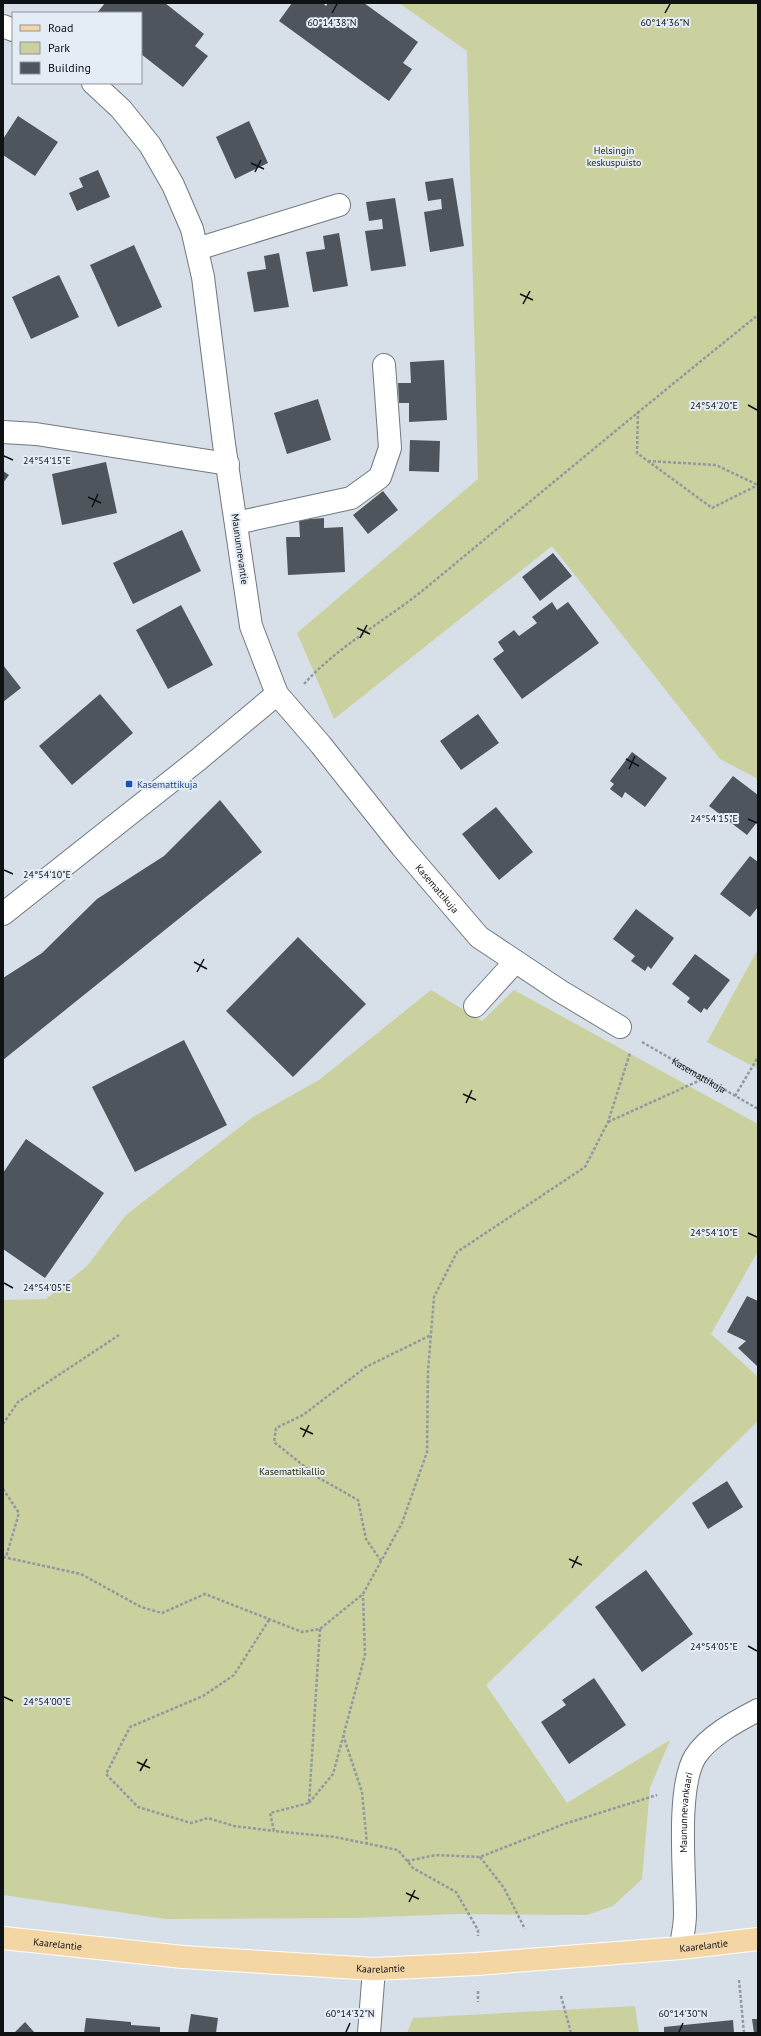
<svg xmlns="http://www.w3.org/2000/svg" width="761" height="2036" font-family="'PT Sans',sans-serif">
<rect width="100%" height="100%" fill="#d7dfe8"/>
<!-- green -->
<path fill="#cbd19e" d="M399 3H758V779L720 759 552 546 334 719 297 633 478 479 467 51Z
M758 949V1069L707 1042Z
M431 990 482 1021 514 990 758 1124V1251L711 1334 758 1377V1421L486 1685 567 1803 670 1740 650 1788 642 1879 613 1906 587 1915 458 1914 355 1918 166 1919 3 1895V1300L46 1299 87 1266 126 1215 253 1117 319 1080Z
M635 2006 639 2033H407L413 2018Z"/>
<!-- building -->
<path fill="#4e555c" d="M105 3H165L204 34 195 46 208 56 183 87 141 54V13H97Z
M292 3H323L326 6 328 3H364L418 42 403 63 412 69 389 101 279 21Z
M18 116 58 142 35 176 3 155V139Z
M249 121 268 163 235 179 216 137Z
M98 170 110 197 77 211 69 193 83 187 79 178Z
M453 178 464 246 430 252 424 212 442 209 441 199 428 201 425 182Z
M395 198 406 266 371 271 365 231 383 229 382 219 369 221 366 202Z
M339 233 348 286 313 292 306 252 325 249 323 236Z
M134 245 162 307 118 327 90 265Z
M279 253 289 307 254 312 247 272 266 269 264 256Z
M59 275 79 317 31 339 12 297Z
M444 360 447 420 409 422V403H399L398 383H411L410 362Z
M318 399 331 440 287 454 274 413Z
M410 440 440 441 439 472 409 471Z
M106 462 117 513 62 525 52 474Z
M3 471 9 475 3 483Z
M383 491 398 510 368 534 353 515Z
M324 518V528L343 527 345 572 288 575 286 537H300L299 520Z
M182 530 201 571 133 604 113 563Z
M553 553 572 576 540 601 522 577Z
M552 602 557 610 568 602 599 643 522 699 493 659 504 651 498 642 514 630 519 636 537 623 532 617Z
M181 605 213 665 168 689 136 630Z
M3 665 21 688 3 702Z
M100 694 133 733 72 785 39 746Z
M478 714 499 743 461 770 440 741Z
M632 752 667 778 645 807 625 792 622 798 610 789 614 784 610 781Z
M733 776 758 795V821L747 835 730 822H722L721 815 709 806Z
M220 800 262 852 3 1060V978L42 953 97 899 164 856Z
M496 807 533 852 499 880 462 834Z
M750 856 758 862V907L750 917 720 894Z
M636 909 674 938 651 969 648 966 645 971 631 961 635 956 613 939Z
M298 937 366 1004 293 1077 226 1011Z
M695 954 730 980 707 1010 704 1008 701 1013 687 1002 690 998 672 984Z
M184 1040 227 1125 135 1172 92 1087Z
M26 1139 104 1193 45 1278 3 1249V1173Z
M747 1296 758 1301V1367L738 1348 746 1341 727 1332Z
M727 1481 743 1507 708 1529 692 1503Z
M646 1570 693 1634 642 1672 595 1607Z
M594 1678 626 1725 569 1764 541 1722 566 1705 562 1700Z
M191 2014 218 2018 216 2033H188Z
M86 2018 131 2022V2025L160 2027V2033H84Z
M752 2019H758V2033H754Z
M733 2020 734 2033H664V2027Z
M25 2022 35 2033H14Z"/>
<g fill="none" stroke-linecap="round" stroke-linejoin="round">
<defs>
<g id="minor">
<path d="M3 26 13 30"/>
<path d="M197 249 339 205"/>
<path d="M3 432 36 434 228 464"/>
<path d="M236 523 351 498 380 477 390 448 384 365"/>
<path id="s2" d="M277 694 321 745 402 847 479 937 560 991 620 1027"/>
<path d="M3 914 199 759 277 694 251 626 224 444 203 277 192 229 173 185 150 145 121 109 93 83"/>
<path d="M475 1006 515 962"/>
<path id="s3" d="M681 1948C682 1937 685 1926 685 1915 685 1876 676 1789 695 1757 708 1736 737 1721 758 1710"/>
<path d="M369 2033 374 1969"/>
</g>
<g id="major">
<path id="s4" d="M3 1938 183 1957 374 1969 477 1964 681 1948 758 1939"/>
</g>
</defs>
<!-- minor casing -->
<use href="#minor" stroke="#717880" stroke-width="24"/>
<!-- major casing -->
<use href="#major" stroke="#fff" stroke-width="24"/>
<!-- path -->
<g stroke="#92989f" stroke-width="2.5" stroke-dasharray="3 2" stroke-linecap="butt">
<path d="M638 411 637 453 712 508 758 485"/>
<path d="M648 461 716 465 758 485"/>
<path d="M304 684C339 645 387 620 427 587 537 496 647 404 758 315"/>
<path id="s1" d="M642 1042 758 1109"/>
<path d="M735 1096 758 1057"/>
<path d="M608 1122 705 1078"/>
<path d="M3 1424 18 1402 119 1335"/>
<path d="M3 1489 19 1513 6 1557"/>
<path d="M3 1557 81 1574 141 1607 162 1613 205 1594 302 1632 320 1629 363 1594 402 1523 427 1452 428 1371 434 1297 457 1252 585 1167 608 1122 630 1053"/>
<path d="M381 1561 366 1539 358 1500 319 1478 274 1442 276 1428 303 1415 366 1367 431 1335"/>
<path d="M269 1620 234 1675 203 1696 130 1727 106 1774 138 1807 191 1823 208 1818 234 1826 274 1831"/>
<path d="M320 1629 309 1803 270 1813 274 1831 335 1837 398 1850 413 1868 456 1892 478 1930V1936"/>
<path d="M343 1735 362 1792 367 1844"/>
<path d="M309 1803 333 1774 365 1655 363 1595"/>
<path d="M480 1857 504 1888 525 1929"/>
<path d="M407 1861 436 1855 480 1857 564 1824 657 1795"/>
<path d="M739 1980 744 2033"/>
<path d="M478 1991V2002"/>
<path d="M561 1996 571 2033"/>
</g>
<!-- minor -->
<use href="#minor" stroke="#fff" stroke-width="22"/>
<!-- major -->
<use href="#major" stroke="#f4d5a4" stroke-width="22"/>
</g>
<!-- ticks -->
<path fill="none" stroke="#0f1215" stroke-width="1.5" d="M332 13 337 4M665 13 670 4M251 163 264 169M255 172 261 160M520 294 533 300M523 304 530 291M748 405 757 410M4 456 13 460M88 497 101 503M92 507 98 494M357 628 370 634M360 638 367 625M626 759 639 766M629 769 635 756M748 819 757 823M4 870 13 874M194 962 207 969M197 972 204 959M463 1094 476 1100M466 1103 472 1090M748 1233 757 1237M4 1283 13 1288M300 1428 313 1434M303 1437 309 1425M569 1559 582 1565M572 1568 578 1556M748 1646 757 1651M4 1697 13 1701M137 1762 150 1768M140 1771 147 1759M406 1893 419 1899M409 1902 415 1890M346 2032 350 2023M679 2032 683 2023"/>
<!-- markers -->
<rect fill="#1a4fb4" stroke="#e4ecf5" stroke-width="1.5" x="125" y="780" width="8" height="8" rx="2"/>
<g text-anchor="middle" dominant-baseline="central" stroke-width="4" stroke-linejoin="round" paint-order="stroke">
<!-- park labels -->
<g font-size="10" fill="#292d00" stroke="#e4ecf5">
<text x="614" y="150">Helsingin<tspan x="614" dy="12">keskuspuisto</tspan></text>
<text x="292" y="1471">Kasemattikallio</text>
</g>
<!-- street labels -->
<g font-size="10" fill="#0f1215" stroke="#e4ecf5">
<text transform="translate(240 549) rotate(82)">Maununnevantie</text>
<text stroke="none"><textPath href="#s2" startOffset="252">Kasemattikuja</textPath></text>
<text stroke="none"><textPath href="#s1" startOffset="66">Kasemattikuja</textPath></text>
<text stroke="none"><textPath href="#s3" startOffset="136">Maununnevankaari</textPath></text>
<text stroke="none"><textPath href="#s4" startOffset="55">Kaarelantie</textPath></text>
<text stroke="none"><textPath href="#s4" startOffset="703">Kaarelantie</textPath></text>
<text stroke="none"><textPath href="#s4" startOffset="379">Kaarelantie</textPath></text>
</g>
<!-- transit labels -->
<g font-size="10" fill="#164399" stroke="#e4ecf5" text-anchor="start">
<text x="137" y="784">Kasemattikuja</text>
</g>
</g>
<g font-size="10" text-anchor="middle" fill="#0f1215" stroke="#e4ecf5" stroke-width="4" stroke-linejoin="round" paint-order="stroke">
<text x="332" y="26">60°14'38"N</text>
<text x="665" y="26">60°14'36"N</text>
<text x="714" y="409">24°54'20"E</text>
<text x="47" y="464">24°54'15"E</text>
<text x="714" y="822">24°54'15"E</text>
<text x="47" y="878">24°54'10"E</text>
<text x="714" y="1236">24°54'10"E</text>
<text x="47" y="1291">24°54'05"E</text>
<text x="714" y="1650">24°54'05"E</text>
<text x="47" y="1705">24°54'00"E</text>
<text x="350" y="2017">60°14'32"N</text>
<text x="683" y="2017">60°14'30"N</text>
</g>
<!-- border -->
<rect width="761" height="2036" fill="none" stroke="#0f1215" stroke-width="8"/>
<!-- legend -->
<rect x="12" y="12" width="130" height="72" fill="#e4ecf5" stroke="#8f959b"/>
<rect x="20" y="25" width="20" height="6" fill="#f4d5a4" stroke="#8f959b"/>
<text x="48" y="32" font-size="12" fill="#0f1215">Road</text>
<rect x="20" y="42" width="20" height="12" fill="#cbd19e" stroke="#8f959b"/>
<text x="48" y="52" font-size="12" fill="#0f1215">Park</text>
<rect x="20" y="62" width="20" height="12" fill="#4e555c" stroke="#8f959b"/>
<text x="48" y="72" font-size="12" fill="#0f1215">Building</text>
</svg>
